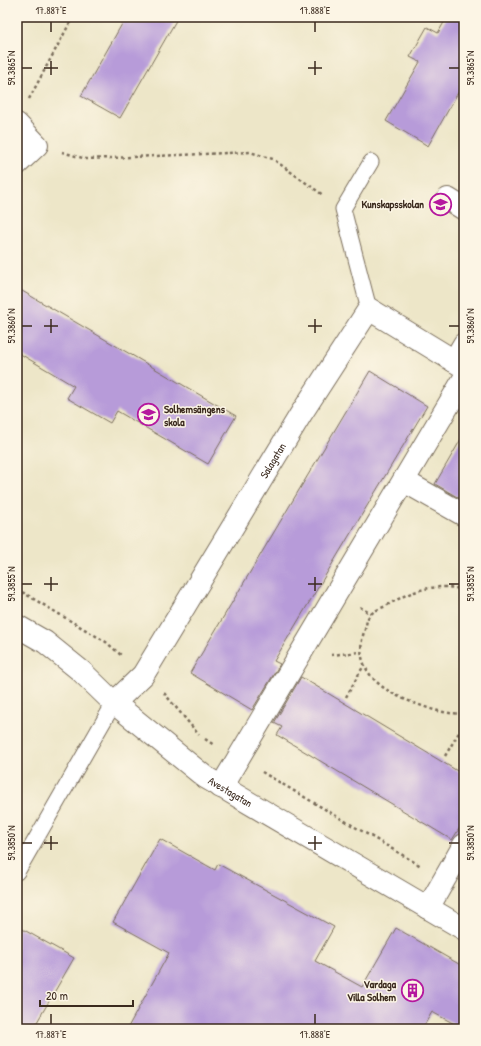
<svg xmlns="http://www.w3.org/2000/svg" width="481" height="1046" font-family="'Patrick Hand',sans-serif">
<rect width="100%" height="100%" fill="#fcf5e5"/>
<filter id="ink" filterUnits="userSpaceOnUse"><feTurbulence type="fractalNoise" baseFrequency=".025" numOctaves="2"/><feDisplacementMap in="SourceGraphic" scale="8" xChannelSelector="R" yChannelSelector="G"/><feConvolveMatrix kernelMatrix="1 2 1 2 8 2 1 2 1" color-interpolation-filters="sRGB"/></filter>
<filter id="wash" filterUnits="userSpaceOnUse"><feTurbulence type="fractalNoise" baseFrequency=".012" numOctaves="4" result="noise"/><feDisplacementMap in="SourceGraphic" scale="16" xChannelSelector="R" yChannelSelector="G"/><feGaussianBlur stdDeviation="0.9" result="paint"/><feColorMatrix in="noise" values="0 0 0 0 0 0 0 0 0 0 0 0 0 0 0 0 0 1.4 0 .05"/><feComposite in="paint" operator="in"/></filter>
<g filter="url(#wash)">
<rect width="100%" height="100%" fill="#ede6c8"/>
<g id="blocks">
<!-- building -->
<path fill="#b79bd9" d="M126 17H178L120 118 81 96Z
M447 17H464V82L428 146 386 121 420 62 410 57 427 27 438 33Z
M17 288 236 416 208 464 117 411 110 423 67 398 74 386 17 352Z
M370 371 427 406 274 661 280 664 252 710 190 673Z
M464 434V501L435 484Z
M301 677 464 775V821L452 840 277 735 282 727 274 723Z
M160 839 215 870 218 864 334 927 315 961 362 987 396 928 464 967V1029L432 1012 422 1029H127L169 953 113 922Z
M17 926 74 958 33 1029H17Z"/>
</g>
</g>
<g filter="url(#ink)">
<use href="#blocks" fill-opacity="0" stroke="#796c5a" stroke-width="1"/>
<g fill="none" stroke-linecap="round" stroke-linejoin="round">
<defs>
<path id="service" d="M369 309 343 209 371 162
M17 872 114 703"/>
<g id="minor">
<path d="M17 124 37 145 17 164"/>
<path d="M448 199 464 209"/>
<path d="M454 361 464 344"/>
<path d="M404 481 464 515"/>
<path id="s1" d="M17 626 45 642 81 671 114 703 205 777 464 929"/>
<path id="s2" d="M114 703 143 675 301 414 369 309 464 367"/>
<path d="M221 787 464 379"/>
<path d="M428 908 464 845"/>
</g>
</defs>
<!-- service casing -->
<use href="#service" stroke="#796c5a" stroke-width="17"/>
<!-- minor casing -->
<use href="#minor" stroke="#796c5a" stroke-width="24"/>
<!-- path -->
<path stroke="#796c5a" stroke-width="2.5" stroke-dasharray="3 3" stroke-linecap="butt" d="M29 99 73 17
M62 152 86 159 250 152 273 159 323 195
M17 589 106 642 122 656
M464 590C435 582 410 591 386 606 379 609 372 611 368 618 366 622 366 628 364 632 352 670 381 691 414 703 430 709 446 715 464 713
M360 607 371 614
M331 655 361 652
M164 693 199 735
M346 697 364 665
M205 739 214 745
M445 756 464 724
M262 772 421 866"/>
<!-- service -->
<use href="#service" stroke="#fff" stroke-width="15"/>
<!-- minor -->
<use href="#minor" stroke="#fff" stroke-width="22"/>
</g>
</g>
<!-- ticks -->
<path fill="none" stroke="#3b2a1e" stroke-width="1.5" d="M51 22V32M315 22V32M51 61V75M315 61V75M22 68H32M44 68H58M308 68H322M449 68H459M51 319V333M315 319V333M22 326H32M44 326H58M308 326H322M449 326H459M51 577V591M315 577V591M22 584H32M44 584H58M308 584H322M449 584H459M51 836V850M315 836V850M22 843H32M44 843H58M308 843H322M449 843H459M51 1014V1024M315 1014V1024"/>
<!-- icons -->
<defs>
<symbol id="school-ring" viewBox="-11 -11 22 22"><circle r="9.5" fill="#fcf5e5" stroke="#b5179e" stroke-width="1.5"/><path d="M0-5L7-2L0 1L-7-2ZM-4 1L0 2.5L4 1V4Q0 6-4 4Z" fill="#b5179e"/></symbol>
<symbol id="building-ring" viewBox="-11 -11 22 22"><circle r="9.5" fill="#fcf5e5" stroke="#b5179e" stroke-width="1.5"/><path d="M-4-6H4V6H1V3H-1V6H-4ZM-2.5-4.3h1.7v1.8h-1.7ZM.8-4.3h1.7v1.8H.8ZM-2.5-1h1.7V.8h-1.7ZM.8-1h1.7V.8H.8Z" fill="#b5179e"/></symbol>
</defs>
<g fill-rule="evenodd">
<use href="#school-ring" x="428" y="192" width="25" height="25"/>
<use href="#school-ring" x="136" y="402" width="25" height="25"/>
<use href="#building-ring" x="400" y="978" width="25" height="25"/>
</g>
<g text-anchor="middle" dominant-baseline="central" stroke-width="3" stroke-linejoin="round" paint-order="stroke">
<!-- poi labels -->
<g font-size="11" font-weight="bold" fill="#3b2a1e" stroke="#fcf5e5" text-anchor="end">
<text x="424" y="204">Kunskapsskolan</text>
<text x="164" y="409" text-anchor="start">Solhemsängens<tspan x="164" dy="13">skola</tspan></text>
<text x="396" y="984">Vardaga<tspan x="396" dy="13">Villa Solhem</tspan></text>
</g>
<!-- street labels -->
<g font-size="11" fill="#3b2a1e" stroke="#fcf5e5">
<text stroke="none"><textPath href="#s2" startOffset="291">Salagatan</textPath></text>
<text stroke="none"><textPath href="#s1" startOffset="271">Avestagatan</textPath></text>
</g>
</g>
<!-- margin -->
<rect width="481" height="1046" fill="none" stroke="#fcf5e5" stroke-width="44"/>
<!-- scale -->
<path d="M40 1000v6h93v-6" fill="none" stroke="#3b2a1e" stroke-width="2"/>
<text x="46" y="1000" font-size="12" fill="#3b2a1e" stroke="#fcf5e5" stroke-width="3" paint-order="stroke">20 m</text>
<rect x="22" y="22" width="437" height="1002" fill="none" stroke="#3b2a1e" stroke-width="1.5"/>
<g font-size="10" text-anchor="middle" fill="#3b2a1e">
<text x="51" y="14">17.887°E</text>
<text x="315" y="14">17.888°E</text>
<text transform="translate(11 68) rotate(-90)" y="4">59.3865°N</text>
<text transform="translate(470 68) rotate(-90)" y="4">59.3865°N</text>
<text transform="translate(11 326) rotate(-90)" y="4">59.3860°N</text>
<text transform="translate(470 326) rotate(-90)" y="4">59.3860°N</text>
<text transform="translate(11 584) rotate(-90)" y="4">59.3855°N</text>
<text transform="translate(470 584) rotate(-90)" y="4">59.3855°N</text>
<text transform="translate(11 843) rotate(-90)" y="4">59.3850°N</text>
<text transform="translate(470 843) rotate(-90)" y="4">59.3850°N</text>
<text x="51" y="1038">17.887°E</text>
<text x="315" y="1038">17.888°E</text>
</g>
</svg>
